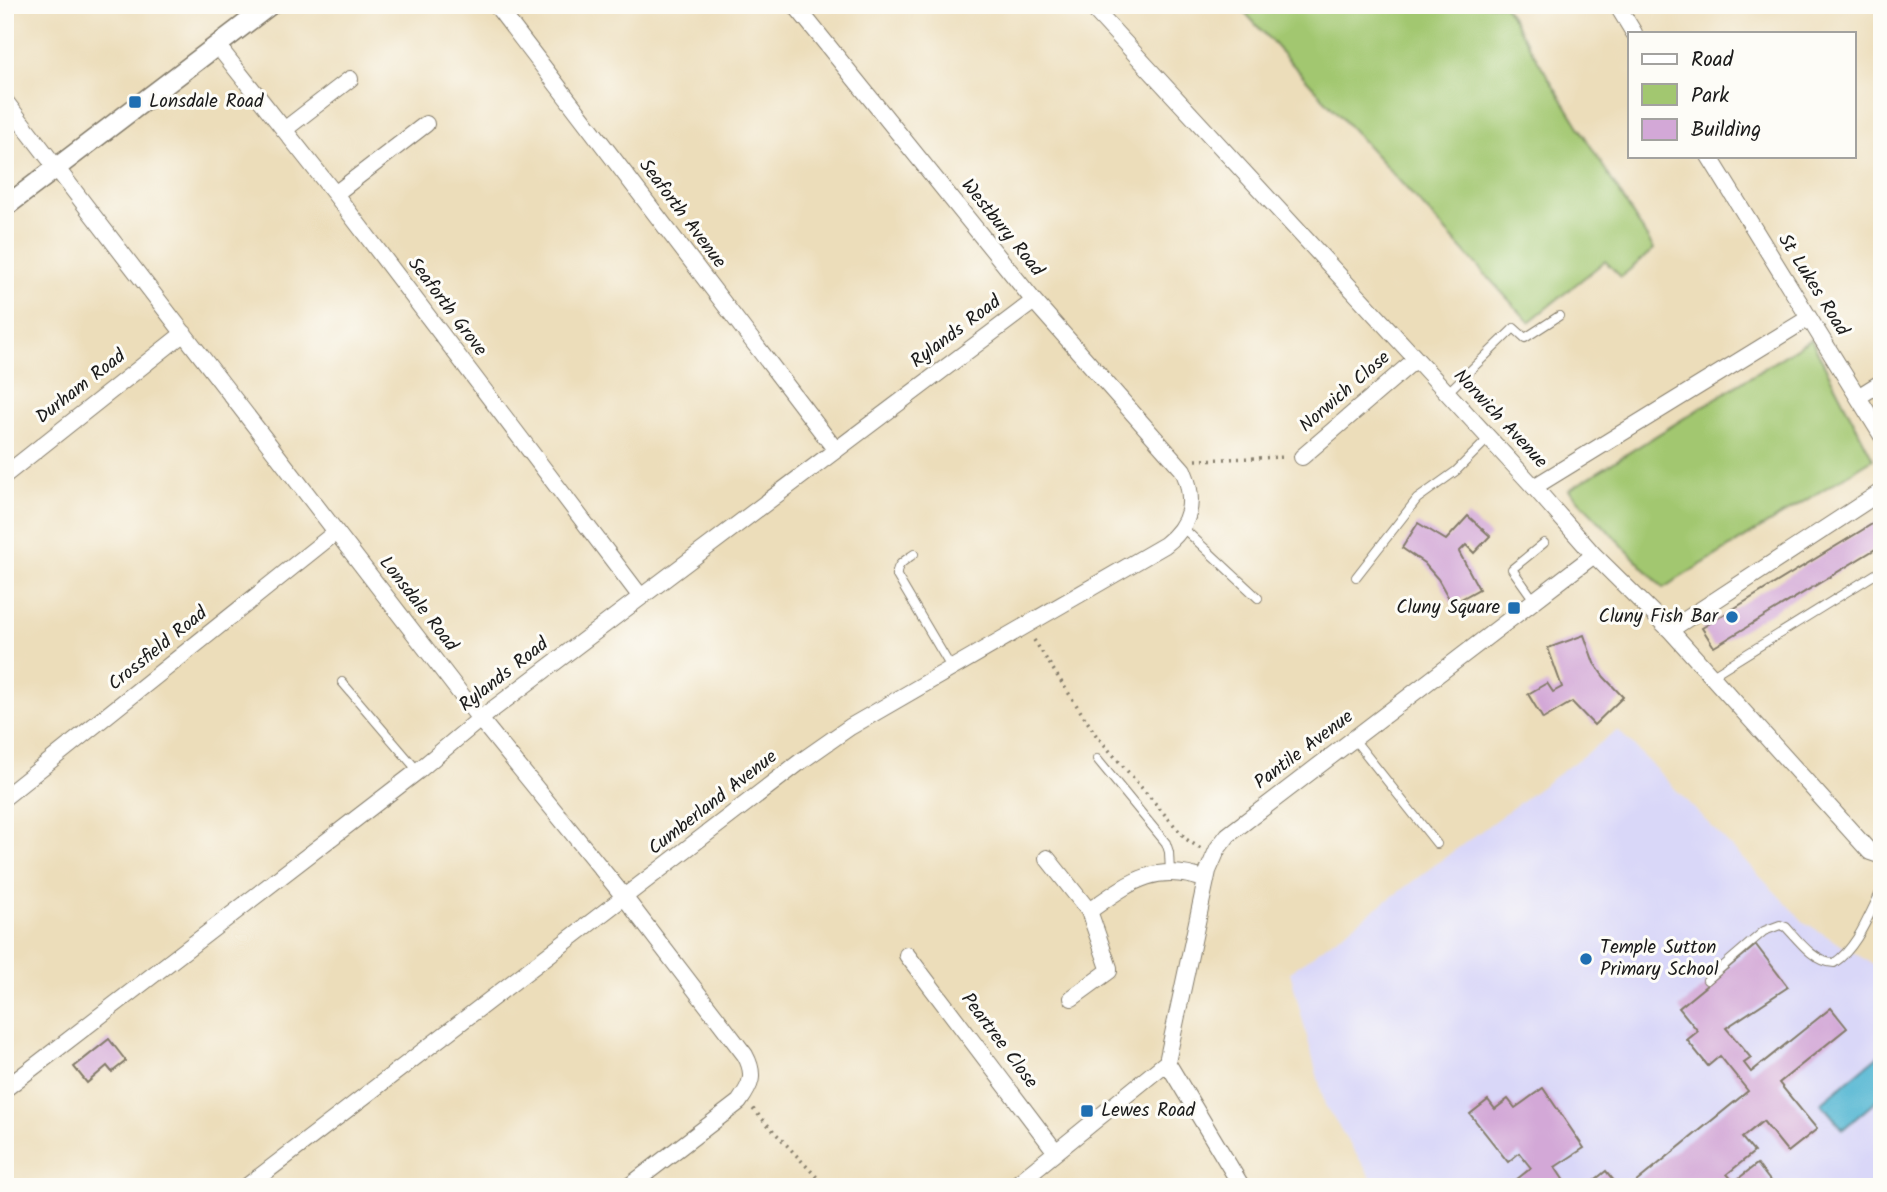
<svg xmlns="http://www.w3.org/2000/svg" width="1887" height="1192" font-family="Kalam,sans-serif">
<rect width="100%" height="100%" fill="#fdfcf7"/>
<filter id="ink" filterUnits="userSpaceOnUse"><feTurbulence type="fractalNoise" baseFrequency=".0143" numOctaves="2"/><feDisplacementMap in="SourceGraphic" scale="14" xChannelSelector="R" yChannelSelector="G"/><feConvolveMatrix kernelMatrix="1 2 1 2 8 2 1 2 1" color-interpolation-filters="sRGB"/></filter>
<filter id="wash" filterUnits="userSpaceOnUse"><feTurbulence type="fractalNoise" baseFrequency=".00686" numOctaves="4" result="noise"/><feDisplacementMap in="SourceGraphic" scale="28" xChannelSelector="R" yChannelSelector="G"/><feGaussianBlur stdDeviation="1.57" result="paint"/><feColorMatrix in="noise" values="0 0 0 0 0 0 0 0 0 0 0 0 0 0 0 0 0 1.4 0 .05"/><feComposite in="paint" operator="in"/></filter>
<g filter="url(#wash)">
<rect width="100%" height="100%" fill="#ecddba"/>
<!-- built -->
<path fill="#d9d7f8" d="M1618 730 1804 922 1882 970V1187H1377L1325 1105 1290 972Z"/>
<!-- green -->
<path fill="#a2c770" stroke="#5f7246" stroke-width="2" d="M1238 5H1504L1654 249 1621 277 1605 261 1529 322Z
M1811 339 1873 459 1663 588 1569 490Z"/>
<!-- water -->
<path fill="#55b7d3" stroke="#386a78" stroke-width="2" d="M1880 1054 1882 1056V1096L1843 1129 1821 1103Z"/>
<g id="blocks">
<!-- building -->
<path fill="#d3a8d7" d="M1468 516 1490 536 1474 553 1466 545 1459 552 1479 589 1452 604 1438 579 1424 563 1402 548 1418 523 1446 540Z
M1882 518V545L1714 647 1702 628Z
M1584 635 1594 663 1604 677 1623 697 1594 725 1572 702 1543 719 1528 694 1547 683 1553 692 1562 687 1548 648Z
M1756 945 1788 987 1726 1028 1751 1058 1744 1063 1751 1072 1831 1008 1847 1028 1779 1083 1817 1129 1788 1152 1763 1121 1742 1138 1754 1152 1727 1174 1734 1182 1757 1164 1771 1182 1765 1187H1680L1676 1182 1670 1187H1630L1748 1091 1720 1056 1708 1066 1687 1040 1698 1031 1679 1008Z
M109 1039 126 1061 112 1072 107 1066 87 1083 74 1067Z
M1543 1088 1584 1148 1555 1167 1568 1187H1507L1531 1168 1519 1153 1508 1162 1470 1114 1488 1100 1495 1109 1508 1099 1515 1108Z
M1606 1171 1619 1187H1586Z"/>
</g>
</g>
<g filter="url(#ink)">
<use href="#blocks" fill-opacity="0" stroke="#847c6b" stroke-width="2"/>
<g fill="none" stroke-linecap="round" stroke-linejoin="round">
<defs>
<path id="service" d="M1447 393 1514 328 1525 338 1559 316
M1182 527 1258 598
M914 554C904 561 896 564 897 576L952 669
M1356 577 1417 499 1456 471 1489 438
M1534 600 1512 569 1544 543
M1711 676 1882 570
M342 682 418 771
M1353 738 1437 844
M1097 759 1166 843 1169 852 1170 873
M1707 980 1764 931 1780 925 1786 927C1798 940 1815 963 1834 963 1858 947 1869 914 1882 889"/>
<path id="minor" d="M496 5 835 449
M1090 5 1534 487 1594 555 1670 630 1870 852 1882 856
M1617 5 1634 33
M217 45 335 194 641 597
M5 101 480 719 625 898 745 1055C756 1075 751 1085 739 1102L628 1187
M284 130 350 79
M1709 156 1882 436
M335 194 426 124
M1858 397 1882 382
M1302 457 1416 359
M5 475 184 333
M1534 487 1809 318
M1670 630 1882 491
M5 797 336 532
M1047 858 1089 911 1109 968V971L1072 998
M1089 911C1129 883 1155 861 1206 880
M907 955 1056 1152
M1167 1062 1208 871 1218 848 1228 835 1594 555
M1167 1062 1242 1187
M5 1089 418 771 480 719 641 597 1034 301
M246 1187 800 762 850 727 1165 545C1192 524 1196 500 1183 470L1034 301 795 5
M1013 1187 1167 1062"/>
<path id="tertiary" d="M5 207 270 5"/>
</defs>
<!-- service casing -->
<use href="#service" stroke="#847c6b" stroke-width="10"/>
<!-- minor casing -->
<use href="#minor" stroke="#847c6b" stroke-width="18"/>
<!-- tertiary casing -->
<use href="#tertiary" stroke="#847c6b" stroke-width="22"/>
<!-- path -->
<path stroke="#847c6b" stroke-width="3.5" stroke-dasharray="2 5" stroke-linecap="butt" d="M1196 460 1286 457
M1034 640 1096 735 1186 839 1201 849
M753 1109 826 1187"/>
<!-- service -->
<use href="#service" stroke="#fff" stroke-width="8"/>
<!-- minor -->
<use href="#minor" stroke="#fff" stroke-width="16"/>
<!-- tertiary -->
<use href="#tertiary" stroke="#fff" stroke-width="19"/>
</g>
</g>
<!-- markers -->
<g fill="#1f6fb2" stroke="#fdfcf7" stroke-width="2.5">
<rect x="128" y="95" width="14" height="14" rx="3.5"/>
<rect x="1507" y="601" width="14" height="14" rx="3.5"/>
<circle cx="1732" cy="617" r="7"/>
<circle cx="1586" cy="959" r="7"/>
<rect x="1080" y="1104" width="14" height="14" rx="3.5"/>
</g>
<g text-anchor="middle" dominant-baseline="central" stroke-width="6" stroke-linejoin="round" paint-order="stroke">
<!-- poi labels -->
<g font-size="19" fill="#1c1c1c" stroke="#fdfcf7" text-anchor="start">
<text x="149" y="102">Lonsdale Road</text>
<text x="1500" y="608" text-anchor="end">Cluny Square</text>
<text x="1718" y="617" text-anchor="end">Cluny Fish Bar</text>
<text x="1600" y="948">Temple Sutton<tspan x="1600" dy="22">Primary School</tspan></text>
<text x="1101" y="1111">Lewes Road</text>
</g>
<!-- street labels -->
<g font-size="19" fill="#1c1c1c" stroke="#fdfcf7">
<text transform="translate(682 214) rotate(53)">Seaforth Avenue</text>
<text transform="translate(1002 228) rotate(51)">Westbury Road</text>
<text transform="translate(1813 285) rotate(58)">St Lukes Road</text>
<text transform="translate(447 307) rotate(53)">Seaforth Grove</text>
<text transform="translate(956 332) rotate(-37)">Rylands Road</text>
<text transform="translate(81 387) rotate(-38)">Durham Road</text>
<text transform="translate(1345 392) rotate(-41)">Norwich Close</text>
<text transform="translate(1500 419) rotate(47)">Norwich Avenue</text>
<text transform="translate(418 604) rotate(52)">Lonsdale Road</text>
<text transform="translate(158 649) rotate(-39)">Crossfield Road</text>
<text transform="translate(504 675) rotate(-38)">Rylands Road</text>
<text transform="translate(1304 750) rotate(-37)">Pantile Avenue</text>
<text transform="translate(713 803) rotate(-38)">Cumberland Avenue</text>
<text transform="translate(999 1041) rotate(53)">Peartree Close</text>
</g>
</g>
<!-- margin -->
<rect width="1887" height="1192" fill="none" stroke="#fdfcf7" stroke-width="28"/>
<!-- legend -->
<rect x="1628" y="32" width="228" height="126" fill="#fdfcf7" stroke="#a3a29f" stroke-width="2"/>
<rect x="1642" y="54" width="35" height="10" fill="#ffffff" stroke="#a3a29f" stroke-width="2"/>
<text x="1691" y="66" font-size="21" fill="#1c1c1c">Road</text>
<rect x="1642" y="84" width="35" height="21" fill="#a2c770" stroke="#a3a29f" stroke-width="2"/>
<text x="1691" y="102" font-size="21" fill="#1c1c1c">Park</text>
<rect x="1642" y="119" width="35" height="21" fill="#d3a8d7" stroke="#a3a29f" stroke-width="2"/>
<text x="1691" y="136" font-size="21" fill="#1c1c1c">Building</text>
</svg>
